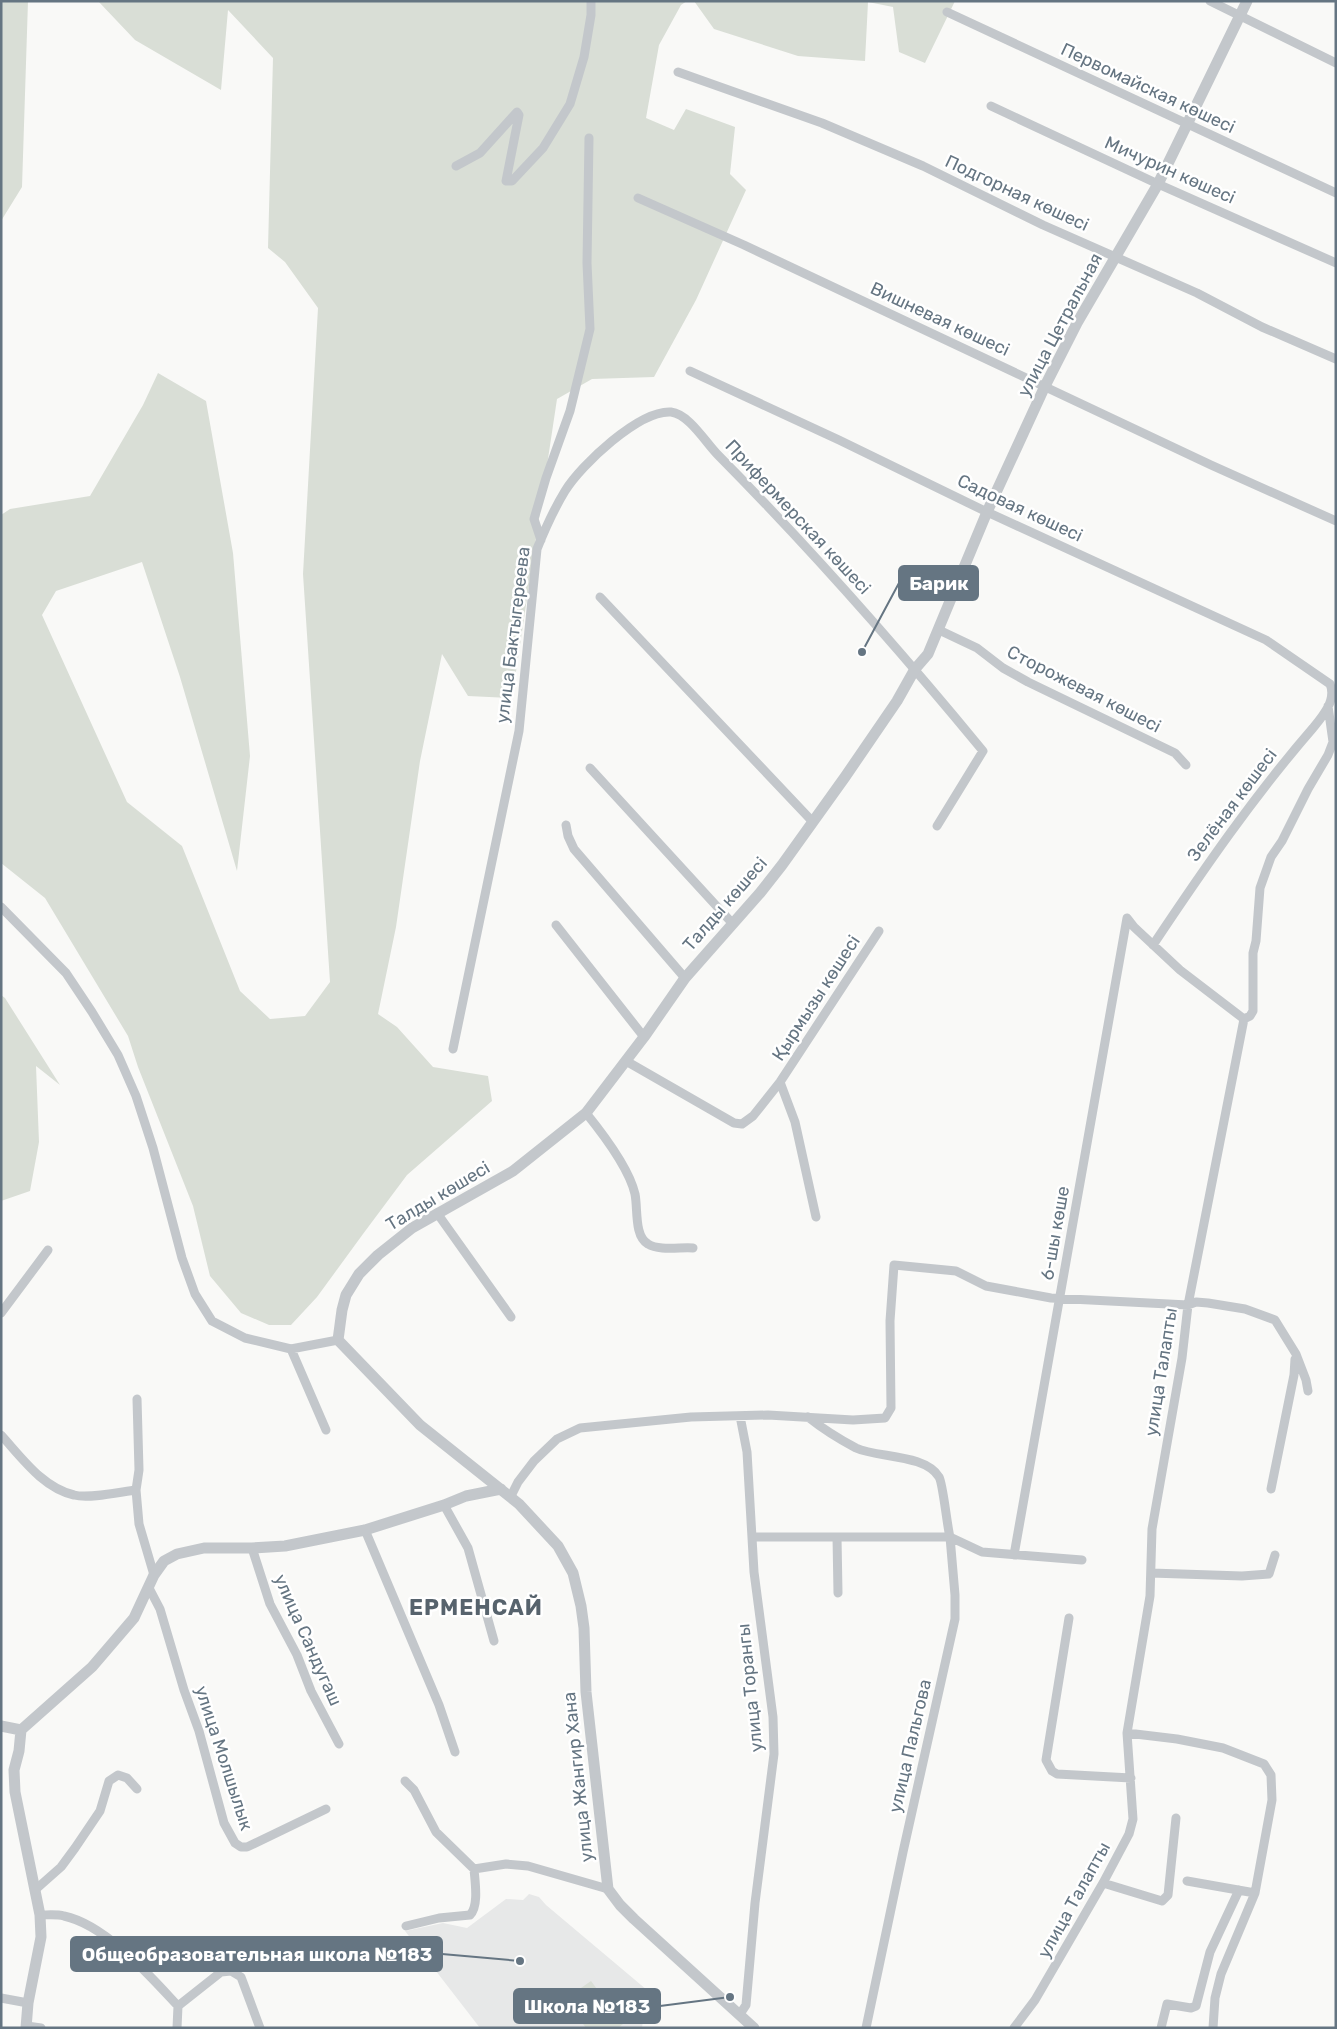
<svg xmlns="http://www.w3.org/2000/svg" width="1337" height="2029" font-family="Rubik,sans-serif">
<rect width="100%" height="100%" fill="#f9f9f7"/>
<!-- built -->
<path fill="#e7e8e8" d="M529 1894 539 1897 546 1905 647 1990 642 2028H480L405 1931 443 1923 467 1928 506 1899 523 1900Z"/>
<!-- green -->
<path fill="#d9ded6" d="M1 1H28L22 187 1 221Z
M98 1H687L681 5 659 45 646 118 674 130 686 109 735 127 730 174 746 190 696 300 654 377 592 379 557 399 512 698 468 696 442 654 420 761 396 927 378 1014 397 1027 433 1067 488 1076 492 1101 407 1175 363 1234 317 1297 291 1325H269L241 1313 210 1276 193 1206 138 1067 128 1036 45 898 1 863V515L10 509 90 496 143 405 158 373 206 401 233 553 250 756 237 871 180 677 142 562 56 591 42 615 127 802 182 846 240 991 270 1019 305 1016 330 982 303 574 318 308 285 262 268 248 273 58 228 10 221 90 135 40Z
M694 1H955L925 63 899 52 893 7 868 2 865 61 798 56 714 29Z
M1 995 5 998 60 1085 36 1066 39 1142 30 1191 1 1201Z
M591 1981 623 2024 618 2028H586L565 1999Z"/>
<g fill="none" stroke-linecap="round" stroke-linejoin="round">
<!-- minor -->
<path stroke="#c3c7cb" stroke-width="9" d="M1210 1 1336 63
M947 12 1336 193
M678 72 822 123 923 166 1043 225 1197 293 1262 327 1336 359
M991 106 1158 184 1336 263
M456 166 480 153 517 112 519 115 506 181H512L543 148 570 104 584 57 591 15V1
M638 198 744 245 1211 465 1336 521
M690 371 839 440 987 512 1266 640 1330 684C1337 700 1322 717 1313 728 1254 796 1203 870 1153 945
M541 540 534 519 546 478 570 411 590 329 587 263 589 138
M600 597 812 821
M939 630 977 648 1003 668 1028 682 1175 753 1186 765
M590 768 733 924
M566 825 568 836 574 849 685 978
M1 907 66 973 92 1012 118 1055 136 1096 153 1148 182 1258 195 1294 212 1321 245 1338 291 1349 338 1340
M1127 918 1134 927 1180 970 1244 1019
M556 925 644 1037
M1244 1019 1250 1016 1253 1011V953L1256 941 1260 888 1271 857 1282 841 1308 789 1328 755 1333 742 1328 706
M453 1049 519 731 537 549C545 529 554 509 565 491 581 465 639 410 671 412 689 414 706 443 718 455 811 549 899 649 983 751L937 826
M626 1061 734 1123 742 1124 753 1116 780 1082 879 931
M780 1082 795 1122 816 1217
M586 1113C603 1134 629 1168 635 1194 638 1209 634 1236 648 1244 659 1251 680 1247 693 1248
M437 1213 511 1317
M1 1313 48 1250
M291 1349 326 1430
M137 1399 139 1470 136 1490 139 1524 154 1575
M1 1435C22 1458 43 1488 74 1495 89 1499 120 1492 136 1490
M1271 1489 1294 1375 1295 1359
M511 1496 518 1482 534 1461 557 1439 580 1428 691 1417 768 1415 853 1420 885 1418 891 1408 890 1321 894 1265 956 1271 986 1286 1051 1298 1188 1305 1196 1302 1208 1303 1245 1309 1275 1320 1296 1354 1306 1380 1308 1391
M444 1505 468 1548 494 1641
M365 1530 439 1705 455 1752
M752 1537H950C947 1526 943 1483 939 1477 925 1454 878 1458 856 1448 839 1439 823 1429 808 1417
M837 1537 838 1593
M252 1548 270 1604 297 1655 311 1691 339 1744
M1014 1555 1127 918
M1151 1573 1242 1576 1269 1574 1275 1555
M149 1588 160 1609 184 1690 199 1731 224 1823 235 1843 241 1847H247L326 1809
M1069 1618 1046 1760 1052 1771 1057 1774 1131 1778
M1127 1733 1177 1739 1223 1748 1264 1764 1271 1775 1272 1800 1255 1893 1221 1974 1215 1998 1213 2028
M405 1781 414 1790 436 1832 474 1869
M1187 1881 1255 1893
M1103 1883 1162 1901 1168 1895 1176 1818
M35 1890 61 1867 75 1848 100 1811 109 1781 118 1775 127 1778 137 1789
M40 1915C48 1915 57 1914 64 1916 106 1925 150 1976 178 2006L177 2028
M406 1926 439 1918 470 1915C479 1906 475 1882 474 1869L506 1864 528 1866 608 1889
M1 1998 28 2003
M178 2006 221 1972 231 1971 241 1977 260 2028
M740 2014 746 2005 755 1903 774 1754 773 1717 754 1572 747 1452 740 1416
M27 2026 41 2028
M866 2028 903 1852 955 1619V1595L950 1537 982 1552 1082 1560
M1014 2028 1035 2000 1103 1883 1129 1834 1133 1819 1127 1733 1150 1596 1152 1529 1182 1358 1188 1305 1244 1019
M1161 2028 1167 2004 1191 2008 1196 2006 1210 1952 1239 1890"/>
<!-- tertiary -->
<path stroke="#c3c7cb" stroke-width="11" d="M1 1726 21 1730
M26 2028 28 2003 41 1937 40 1915 15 1792 14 1770 19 1751 21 1730 92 1667 134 1618 154 1575 164 1561 177 1554 204 1548H252L285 1546 365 1530 444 1505 466 1496 501 1489
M754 2028 634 1919 620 1905 608 1889 586 1692 584 1628 581 1606 573 1573 558 1546 519 1504 420 1425 338 1340 342 1310 346 1295 359 1274 378 1255 412 1228 513 1171 586 1113 644 1037 685 978 760 893 782 865 845 777 897 701 915 669 928 654 987 512 1045 386 1077 323 1158 184 1247 1"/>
</g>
<g text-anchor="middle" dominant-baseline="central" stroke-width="5" stroke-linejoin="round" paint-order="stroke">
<!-- street labels -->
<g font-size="18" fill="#657582" stroke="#fff">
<text transform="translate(1148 88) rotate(25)">Первомайская көшесі</text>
<text transform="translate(1170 170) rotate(24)">Мичурин көшесі</text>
<text transform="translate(1017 193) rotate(25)">Подгорная көшесі</text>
<text transform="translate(940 319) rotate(25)">Вишневая көшесі</text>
<text transform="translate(1060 325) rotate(-62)">улица Цетральная</text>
<text transform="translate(1020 508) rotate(25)">Садовая көшесі</text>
<text transform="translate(798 517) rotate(47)">Прифермерская көшесі</text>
<text transform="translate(513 635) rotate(-83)">улица Бактыгереева</text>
<text transform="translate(1084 689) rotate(27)">Сторожевая көшесі</text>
<text transform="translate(1232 805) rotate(-53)">Зелёная көшесі</text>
<text transform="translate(725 904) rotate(-49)">Талды көшесі</text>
<text transform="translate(816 998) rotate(-57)">Қырмызы көшесі</text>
<text transform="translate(438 1196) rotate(-31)">Талды көшесі</text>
<text transform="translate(1055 1233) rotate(-80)">6-шы көше</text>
<text transform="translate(1161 1372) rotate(-81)">улица Талапты</text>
<text transform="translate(308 1640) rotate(66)">улица Сандугаш</text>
<text transform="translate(750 1688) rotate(-96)">улица Торангы</text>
<text transform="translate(910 1746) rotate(-77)">улица Пальгова</text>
<text transform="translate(224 1758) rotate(72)">улица Молшылык</text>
<text transform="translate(578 1777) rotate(-96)">улица Жангир Хана</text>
<text transform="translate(1074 1900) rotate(-61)">улица Талапты</text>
</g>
<!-- district labels -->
<g font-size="22" font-weight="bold" letter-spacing="1" fill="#57636d" stroke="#fff">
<text x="476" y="1607">ЕРМЕНСАЙ</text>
</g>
</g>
<!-- callouts -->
<path fill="none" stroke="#657582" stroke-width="2" d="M862 652L899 583M520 1961L442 1954M730 1997L660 2006"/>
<g fill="#657582" stroke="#fff" stroke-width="2">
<circle cx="862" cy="652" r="5"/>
<circle cx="520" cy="1961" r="5"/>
<circle cx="730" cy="1997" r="5"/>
</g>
<g fill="#657582" stroke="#657582" stroke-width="2">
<rect x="899" y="566" width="79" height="34" rx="5"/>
<rect x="71" y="1937" width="371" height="34" rx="5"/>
<rect x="514" y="1989" width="146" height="34" rx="5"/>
</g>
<g font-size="19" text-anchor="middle" font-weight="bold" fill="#fff">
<text x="939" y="590">Барик</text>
<text x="257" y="1961">Общеобразовательная школа №183</text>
<text x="587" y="2013">Школа №183</text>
</g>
<!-- border -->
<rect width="1337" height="2029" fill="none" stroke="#657582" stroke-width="5"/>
</svg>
